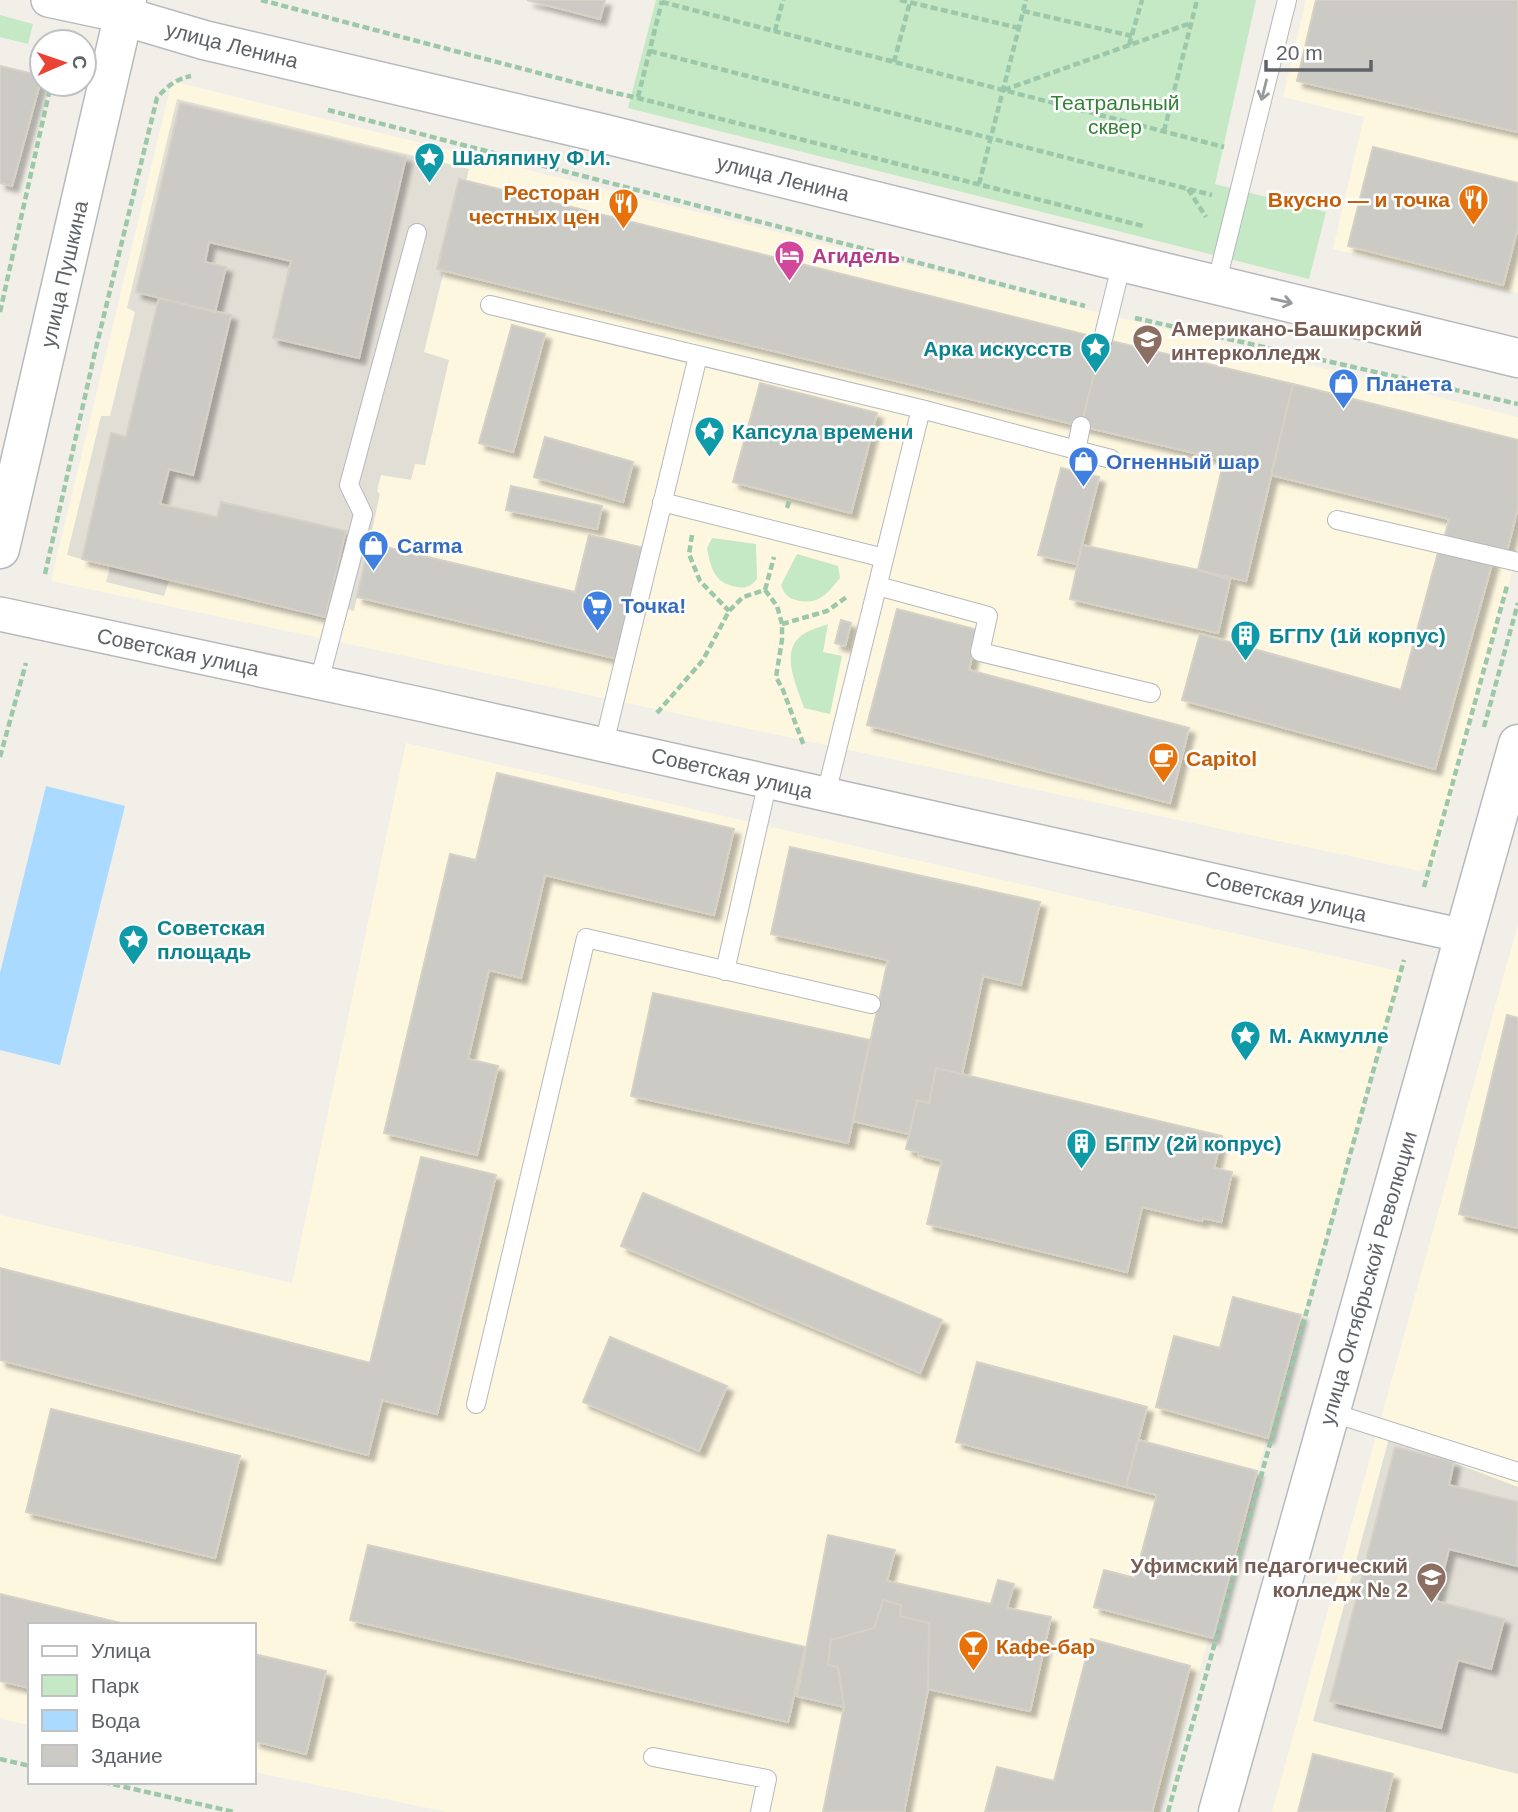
<svg xmlns="http://www.w3.org/2000/svg" width="1518" height="1812" font-family="Arial,sans-serif">
<defs>
<filter id="shadow"><feDropShadow dx="6" dy="6" stdDeviation="2" flood-color="#0004"/></filter>
</defs>
<rect width="100%" height="100%" fill="#f1efe8"/>
<!-- commercial -->
<path fill="#fef7e0" d="M1306 0H1518V293L1333 249 1364 117 1283 97Z
M172 81 1518 417V549L1434 863 1420 871 51 581Z
M406 743 1403 972 1158 1812H447L254 1772V1625H30V1725L0 1719V1215L292 1283Z
M1518 924V1812H1272Z"/>
<!-- education -->
<path fill="#e1ded6" d="M177 99 469 169 424 352 449 360 425 465 415 464 411 480 381 475 377 491 380 494 354 611 329 603 325 619 169 581 164 596 106 582 110 567 67 555 101 416H110L135 312 127 308Z
M1389 1438 1518 1487V1774L1313 1721Z"/>
<!-- green -->
<path fill="#c5e8c5" d="M656 0H1256L1215 184 1326 212 1309 279 628 108Z
M0 15 33 24 28 44 0 37Z
M712 538 756 544 757 579C751 586 746 589 737 587 714 583 711 569 707 548Z
M797 554 838 566 840 578C827 594 818 606 796 600 787 598 784 593 781 585Z
M828 624 823 652 842 656 830 714 804 708C797 686 779 652 802 635 809 630 820 627 828 624Z"/>
<!-- water -->
<path fill="#aadaff" d="M46 786 125 806 60 1065 0 1050V973Z"/>
<!-- building -->
<path fill="#cccac5" stroke="#d6d1c6" stroke-width="2" filter="url(#shadow)" d="M527 0H605L600 19Z
M1316 0H1518V132L1297 81Z
M0 66 42 76 12 186 0 183Z
M180 103 406 157 359 358 273 338 291 261 209 242 205 262 226 267 215 312 136 292Z
M1373 147 1518 183V227L1503 285 1348 246Z
M459 179 1103 339 1081 426 437 269Z
M159 298 231 315 193 475 169 469 160 504 217 517 221 502 346 531 325 617 82 559 111 433 126 437Z
M512 325 545 334 513 452 479 443Z
M1103 339 1293 384 1246 581 1198 570 1224 460 1081 426Z
M760 383 877 413 851 513 733 482Z
M1293 384 1518 440V507L1505 559 1443 543 1449 519 1271 475Z
M545 437 633 462 623 502 534 477Z
M1061 468 1099 477 1077 564 1038 555Z
M511 486 602 506 597 529 506 510Z
M589 535 644 548 618 659 357 597 369 543 575 592Z
M1082 545 1198 570 1230 580 1218 633 1070 599Z
M1440 545 1493 560 1435 769 1182 700 1200 634 1401 690Z
M897 609 978 630 969 670 1189 728 1170 803 867 725Z
M841 620 851 623 845 646 835 643Z
M497 773 734 829 714 915 545 875 521 978 489 970 468 1059 498 1066 477 1155 384 1133 450 854 476 860Z
M790 847 1040 902 1021 985 983 976 962 1074 936 1068 929 1103 917 1100 909 1134 853 1121 888 960 771 934Z
M653 993 870 1040 848 1143 631 1096Z
M1507 1015 1518 1018V1228L1459 1214Z
M936 1068 1222 1136 1214 1168 1232 1172 1221 1222 1203 1218 1202 1221 1142 1207 1127 1272 927 1224 942 1161 918 1155V1152L906 1149 917 1100 929 1103Z
M421 1157 496 1175 437 1414 382 1400 368 1455 0 1360V1268L370 1363Z
M643 1193 942 1320 920 1373 621 1246Z
M1233 1297 1301 1315 1268 1438 1156 1407 1174 1336 1220 1348Z
M610 1337 727 1386 699 1451 583 1402Z
M977 1362 1147 1407 1126 1487 956 1442Z
M51 1409 240 1456 215 1558 26 1512Z
M1138 1440 1257 1471 1213 1638 1094 1607 1104 1570 1135 1578 1157 1495 1126 1487Z
M1395 1447 1454 1462 1449 1485 1518 1502 1517 1566 1449 1549 1436 1601 1504 1619 1491 1669 1458 1660 1441 1728 1330 1701Z
M828 1535 895 1550 887 1581 991 1604 998 1580 1014 1584 1007 1608 1051 1617 1030 1711 928 1689 929 1623 900 1616 901 1605 883 1600 874 1628 831 1640 828 1665 838 1667 844 1707 797 1696Z
M368 1545 805 1647 788 1722 350 1620Z
M0 1594 129 1625H30V1688L0 1681Z
M883 1600 901 1605 900 1616 929 1623 928 1689 904 1812H823L844 1707 838 1667 828 1665 831 1640 874 1628Z
M1091 1639 1190 1666 1152 1812H985L997 1767 1054 1781Z
M254 1654 326 1671 306 1754 254 1741Z
M1313 1754 1393 1774 1384 1812H1298Z"/>
<g fill="none" stroke-linecap="round" stroke-linejoin="round">
<defs>
<path id="lane" d="M1216 285 1287 0
M490 305 921 409
M1103 339 1122 262
M1076 451 1081 426
M662 502 884 558
M1337 520 1518 562
M878 586 988 616 980 652 1151 693
M319 682 363 514 349 485 417 233
M604 744 698 356
M826 794 921 409 1111 459
M725 971 768 781
M476 1404 586 938 871 1004
M1330 1412 1518 1472
M653 1757 767 1779 760 1812"/>
<path id="street" d="M48 0 123 16
M0 614 424 705 1464 936"/>
<path id="secondary" d="M123 16 204 40 601 133 1122 262 1518 358
M0 549 127 0
M1218 1812 1518 744"/>
</defs>
<!-- lane casing -->
<use href="#lane" stroke="#b5b8bc" stroke-width="20"/>
<!-- street casing -->
<use href="#street" stroke="#b5b8bc" stroke-width="36"/>
<!-- secondary casing -->
<use href="#secondary" stroke="#b6babf" stroke-width="41"/>
<!-- path -->
<path stroke="#9cc7a9" stroke-width="4.5" stroke-dasharray="7 3.5" stroke-linecap="butt" d="M261 0 611 92 638 98 1143 226
M900 0 1019 28
M662 2 1224 147
M1023 11 1132 36
M775 31 783 0
M1129 45 1142 0
M650 51 1212 195
M894 62 910 2
M1004 90 1191 23
M638 97 662 1
M328 110 1085 306
M1164 131 1197 0
M979 184 1026 0
M1188 189 1206 217
M0 312 51 84
M1135 318 1518 404
M787 508 790 498
M692 535 689 554 700 581 729 611
M45 574 95 352 157 98C166 87 176 79 191 76
M765 590 777 606 782 624V640L776 677 783 690 804 746
M765 590 774 557
M782 624 827 611 848 596
M657 713 703 660 729 611 743 597 765 590
M1484 727 1518 603
M0 757 26 663
M1424 887 1507 586
M0 1759 30 1766
M103 1782 234 1812
M1168 1812 1404 960"/>
<!-- lane -->
<use href="#lane" stroke="#fff" stroke-width="18"/>
<!-- street -->
<use href="#street" stroke="#fff" stroke-width="33"/>
<!-- secondary -->
<use href="#secondary" stroke="#fff" stroke-width="38"/>
</g>
<!-- one-way arrows -->
<defs><path id="oneway-shaft" d="M-6 0H5M1.5-3L5.5 0L1.5 3" fill="none" stroke-width="1.6" stroke-linecap="round" stroke-linejoin="round" transform="scale(1.75)"/></defs>
<g stroke="#979a9d">
<use href="#oneway-shaft" transform="translate(1264 90) rotate(104)"/>
<use href="#oneway-shaft" transform="translate(1282 301) rotate(13)"/>
</g>
<!-- icons -->
<defs>
<symbol id="sight-pin" viewBox="-11 -11 22 30"><path d="M0 17L-7.5 6A9.5 9.5 0 1 1 7.5 6Z" fill="#0f9aa8" stroke="#fff"/><path d="M0-6L1.8-2.2L6-1.7L2.9 1.2L3.7 5.4L0 3.3L-3.7 5.4L-2.9 1.2L-6-1.7L-1.8-2.2Z" fill="#fff"/></symbol>
<symbol id="restaurant-pin" viewBox="-11 -11 22 30"><path d="M0 17L-7.5 6A9.5 9.5 0 1 1 7.5 6Z" fill="#e8710a" stroke="#fff"/><path d="M-5-6h1v4h1v-4h1v4h1v-4h1v5L-1.5 .5V6h-2V.5L-5-1ZM5-6V6H3V1.5H1.5Q1.5-4 5-6Z" fill="#fff"/></symbol>
<symbol id="hotel-pin" viewBox="-11 -11 22 30"><path d="M0 17L-7.5 6A9.5 9.5 0 1 1 7.5 6Z" fill="#d1479c" stroke="#fff"/><path d="M-6-4.5h1.5V1H6V5H4.5V3h-9V5H-6ZM-4 0a1.8 1.8 0 1 1 3.6 0ZM.5 0V-2.5h3Q6-2.5 6 0Z" fill="#fff"/></symbol>
<symbol id="university-pin" viewBox="-11 -11 22 30"><path d="M0 17L-7.5 6A9.5 9.5 0 1 1 7.5 6Z" fill="#8d6e63" stroke="#fff"/><path d="M0-5L7-2L0 1L-7-2ZM-4 1L0 2.5L4 1V4Q0 6-4 4Z" fill="#fff"/></symbol>
<symbol id="shop-pin" viewBox="-11 -11 22 30"><path d="M0 17L-7.5 6A9.5 9.5 0 1 1 7.5 6Z" fill="#3f7fe0" stroke="#fff"/><path d="M-5-2.5h2.3a2.7 3.5 0 0 1 5.4 0H5L5.5 6h-11ZM-1.5-2.5h3a1.5 2.3 0 0 0-3 0Z" fill="#fff"/></symbol>
<symbol id="supermarket-pin" viewBox="-11 -11 22 30"><path d="M0 17L-7.5 6A9.5 9.5 0 1 1 7.5 6Z" fill="#3f7fe0" stroke="#fff"/><path d="M-6-5.5h2.5l.6 2H6L4.5 2H-2.5L-4.4-4H-6ZM-1.5 3.2a1.3 1.3 0 1 0 .1 0ZM3 3.2a1.3 1.3 0 1 0 .1 0Z" fill="#fff"/></symbol>
<symbol id="building-pin" viewBox="-11 -11 22 30"><path d="M0 17L-7.5 6A9.5 9.5 0 1 1 7.5 6Z" fill="#0f9aa8" stroke="#fff"/><path d="M-4-6H4V6H1V3H-1V6H-4ZM-2.5-4.3h1.7v1.8h-1.7ZM.8-4.3h1.7v1.8H.8ZM-2.5-1h1.7V.8h-1.7ZM.8-1h1.7V.8H.8Z" fill="#fff"/></symbol>
<symbol id="cafe-pin" viewBox="-11 -11 22 30"><path d="M0 17L-7.5 6A9.5 9.5 0 1 1 7.5 6Z" fill="#e8710a" stroke="#fff"/><path d="M-5.5-4.5H6V0H3Q3 3.5 0 3.5H-2.5Q-5.5 3.5-5.5 0ZM3-3.2v2h1.7v-2ZM-6 4.5H4V6H-6Z" fill="#fff"/></symbol>
<symbol id="bar-pin" viewBox="-11 -11 22 30"><path d="M0 17L-7.5 6A9.5 9.5 0 1 1 7.5 6Z" fill="#e8710a" stroke="#fff"/><path d="M-6-5H6L.8 .8V4.5H3.5V6h-7V4.5H-.8V.8Z" fill="#fff"/></symbol>
</defs>
<g fill-rule="evenodd">
<use href="#sight-pin" x="412" y="140" width="35" height="47"/>
<use href="#restaurant-pin" x="1456" y="182" width="35" height="47"/>
<use href="#restaurant-pin" x="606" y="186" width="35" height="47"/>
<use href="#hotel-pin" x="772" y="238" width="35" height="47"/>
<use href="#university-pin" x="1130" y="322" width="35" height="47"/>
<use href="#sight-pin" x="1078" y="330" width="35" height="47"/>
<use href="#shop-pin" x="1326" y="366" width="35" height="47"/>
<use href="#sight-pin" x="692" y="414" width="35" height="47"/>
<use href="#shop-pin" x="1066" y="444" width="35" height="47"/>
<use href="#shop-pin" x="356" y="528" width="35" height="47"/>
<use href="#supermarket-pin" x="580" y="588" width="35" height="47"/>
<use href="#building-pin" x="1228" y="618" width="35" height="47"/>
<use href="#cafe-pin" x="1146" y="740" width="35" height="47"/>
<use href="#sight-pin" x="116" y="922" width="35" height="47"/>
<use href="#sight-pin" x="1228" y="1018" width="35" height="47"/>
<use href="#building-pin" x="1064" y="1126" width="35" height="47"/>
<use href="#university-pin" x="1414" y="1560" width="35" height="47"/>
<use href="#bar-pin" x="956" y="1628" width="35" height="47"/>
</g>
<g text-anchor="middle" dominant-baseline="central" stroke-width="5" stroke-linejoin="round" paint-order="stroke">
<!-- street labels -->
<g font-size="21" fill="#5f6368" stroke="#fff">
<text transform="translate(232 45) rotate(14)">улица Ленина</text>
<text transform="translate(783 178) rotate(14)">улица Ленина</text>
<text transform="translate(64 274) rotate(-77)">улица Пушкина</text>
<text transform="translate(178 652) rotate(12)">Советская улица</text>
<text transform="translate(732 773) rotate(13)">Советская улица</text>
<text transform="translate(1286 896) rotate(13)">Советская улица</text>
<text transform="translate(1368 1278) rotate(-74)">улица Октябрьской Революции</text>
</g>
<!-- park labels -->
<g font-size="21" fill="#348238" stroke="#fff">
<text x="1115" y="102">Театральный<tspan x="1115" dy="24">сквер</tspan></text>
</g>
<!-- culture labels -->
<g font-size="21" font-weight="bold" fill="#0d838f" stroke="#fff" text-anchor="start">
<text x="452" y="157">Шаляпину Ф.И.</text>
<text x="1072" y="348" text-anchor="end">Арка искусств</text>
<text x="732" y="431">Капсула времени</text>
<text x="1269" y="635">БГПУ (1й корпус)</text>
<text x="157" y="927">Советская<tspan x="157" dy="24">площадь</tspan></text>
<text x="1269" y="1035">М. Акмулле</text>
<text x="1105" y="1143">БГПУ (2й копрус)</text>
</g>
<!-- food labels -->
<g font-size="21" font-weight="bold" fill="#c56008" stroke="#fff" text-anchor="end">
<text x="600" y="192">Ресторан<tspan x="600" dy="24">честных цен</tspan></text>
<text x="1450" y="199">Вкусно — и точка</text>
<text x="1186" y="758" text-anchor="start">Capitol</text>
<text x="996" y="1646" text-anchor="start">Кафе-бар</text>
</g>
<!-- hotel labels -->
<g font-size="21" font-weight="bold" fill="#b23c85" stroke="#fff" text-anchor="start">
<text x="812" y="255">Агидель</text>
</g>
<!-- education labels -->
<g font-size="21" font-weight="bold" fill="#785e54" stroke="#fff" text-anchor="start">
<text x="1171" y="328">Американо-Башкирский<tspan x="1171" dy="24">интерколледж</tspan></text>
<text x="1408" y="1565" text-anchor="end">Уфимский педагогический<tspan x="1408" dy="24">колледж № 2</tspan></text>
</g>
<!-- shop labels -->
<g font-size="21" font-weight="bold" fill="#366cbe" stroke="#fff" text-anchor="start">
<text x="1366" y="383">Планета</text>
<text x="1106" y="461">Огненный шар</text>
<text x="397" y="545">Carma</text>
<text x="621" y="605">Точка!</text>
</g>
</g>
<!-- legend -->
<rect x="28" y="1623" width="228" height="161" fill="#ffffff" stroke="#bfc1c3" stroke-width="2"/>
<rect x="42" y="1646" width="35" height="10" fill="#ffffff" stroke="#bfc1c3" stroke-width="2"/>
<text x="91" y="1658" font-size="21" fill="#5f6368">Улица</text>
<rect x="42" y="1675" width="35" height="21" fill="#c5e8c5" stroke="#bfc1c3" stroke-width="2"/>
<text x="91" y="1693" font-size="21" fill="#5f6368">Парк</text>
<rect x="42" y="1710" width="35" height="21" fill="#aadaff" stroke="#bfc1c3" stroke-width="2"/>
<text x="91" y="1728" font-size="21" fill="#5f6368">Вода</text>
<rect x="42" y="1745" width="35" height="21" fill="#cccac5" stroke="#bfc1c3" stroke-width="2"/>
<text x="91" y="1763" font-size="21" fill="#5f6368">Здание</text>
<!-- north arrow -->
<g transform="translate(63 63) rotate(88)"><circle r="33" fill="#ffffff" stroke="#bfc1c3" stroke-width="2"/>
<path d="M0-5L12 26L0 18L-12 26Z" fill="#ea4335"/>
<text y="-10" font-size="19" font-weight="bold" text-anchor="middle" fill="#5f6368">С</text>
</g>
<!-- scale -->
<path d="M1266 60v10h105v-10" fill="none" stroke="#5f6368" stroke-width="3.5"/>
<text x="1276" y="60" font-size="21" fill="#5f6368" stroke="#ffffff" stroke-width="5" paint-order="stroke">20 m</text>
</svg>
